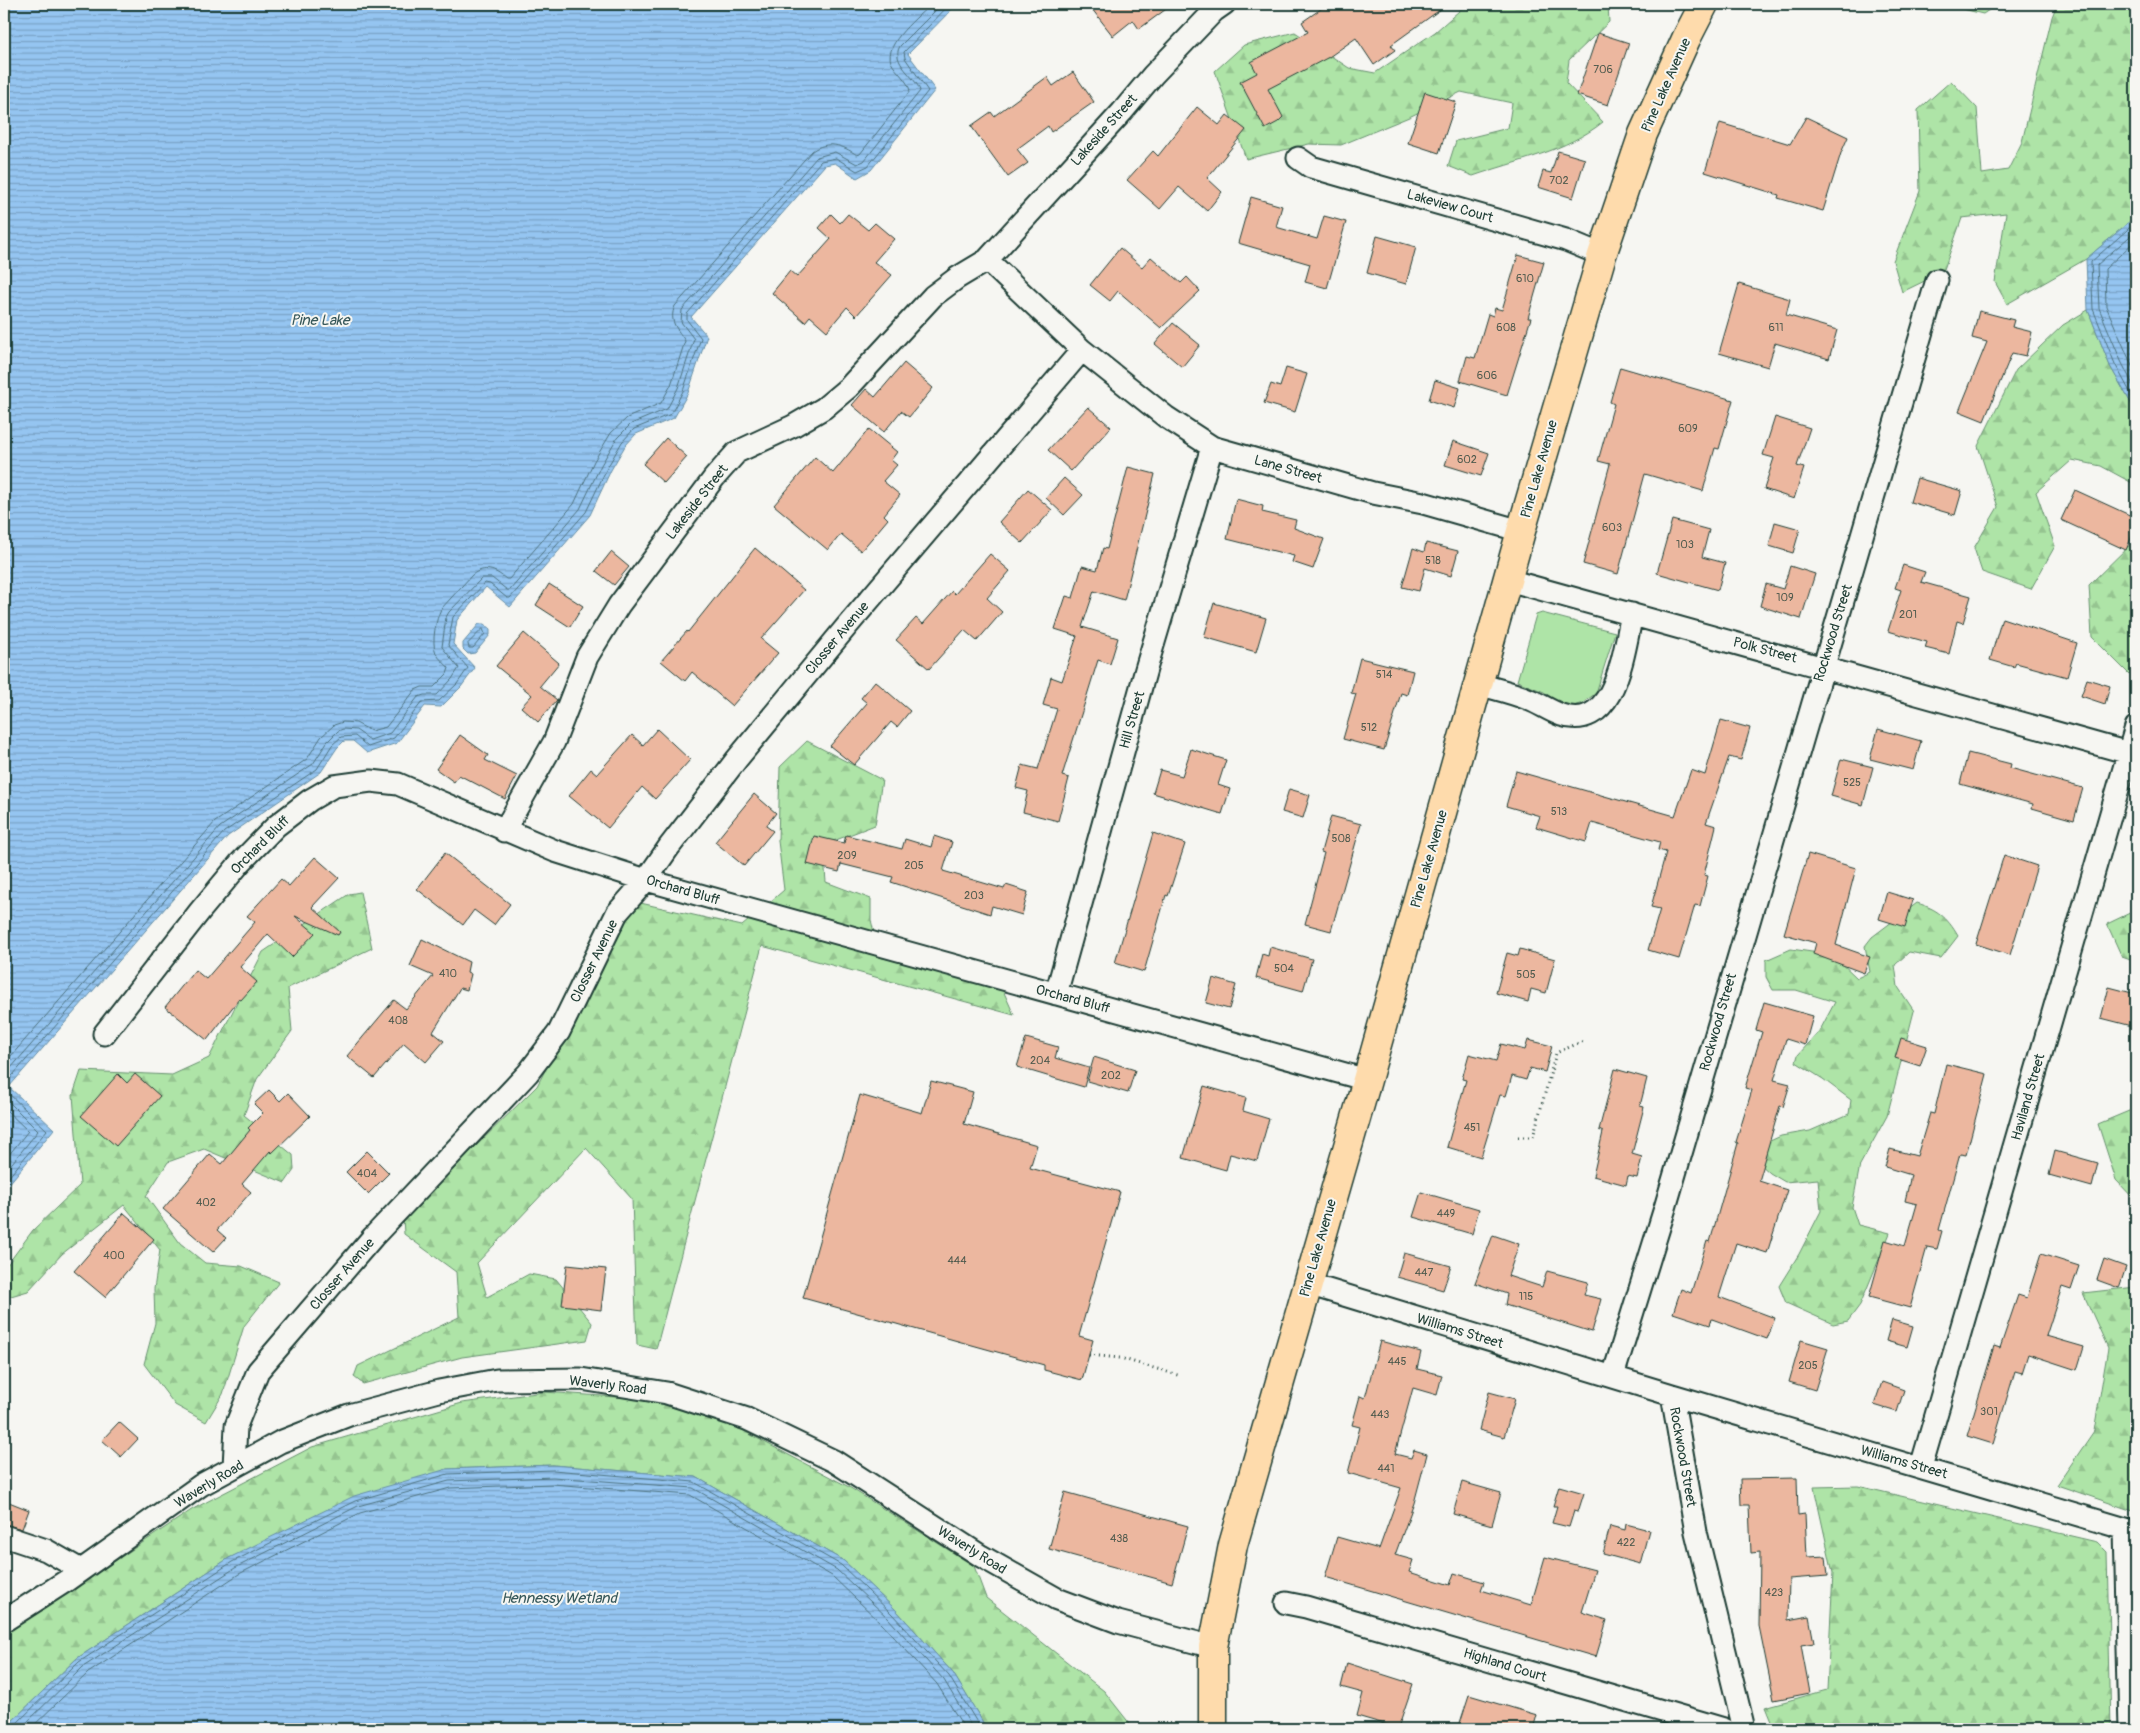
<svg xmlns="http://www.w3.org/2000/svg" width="2140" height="1733" font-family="Pangolin,sans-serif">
<defs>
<pattern id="forest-firs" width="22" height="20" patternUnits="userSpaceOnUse" patternTransform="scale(1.25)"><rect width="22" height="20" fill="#aee4a7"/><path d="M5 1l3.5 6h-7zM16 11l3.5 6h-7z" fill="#95c490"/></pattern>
<pattern id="water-rules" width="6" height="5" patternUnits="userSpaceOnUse" patternTransform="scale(1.25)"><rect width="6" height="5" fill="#95c5f1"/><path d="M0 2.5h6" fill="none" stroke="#79a1c4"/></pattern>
</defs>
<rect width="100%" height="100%" fill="#f6f6f2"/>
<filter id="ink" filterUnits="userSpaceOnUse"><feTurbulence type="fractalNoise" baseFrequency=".02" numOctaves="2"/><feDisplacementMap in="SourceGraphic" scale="10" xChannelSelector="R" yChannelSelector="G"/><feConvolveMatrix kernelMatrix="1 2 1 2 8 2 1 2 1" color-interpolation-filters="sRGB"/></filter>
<g filter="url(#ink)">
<!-- grass -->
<path fill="#aee4a7" stroke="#66906e" d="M1542 613 1615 632 1596 693 1583 703 1570 707 1563 706 1544 692 1517 681 1536 615Z"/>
<!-- forest -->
<path fill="url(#forest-firs)" stroke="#66906e" d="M1467 4H1608L1609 22 1569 60 1566 83 1603 122C1567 151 1516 161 1473 176L1448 166 1456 141 1508 128 1512 103 1461 92 1409 117 1341 145 1309 144 1246 159 1215 71 1244 45 1295 32 1349 68 1375 73 1435 32Z
M1943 4H1998L1983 14Z
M2057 4H2136V216L2086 259 2007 304 1995 282 2006 213 1962 218 1943 272 1902 292 1893 261 1920 191 1918 110 1951 81 1977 108 1982 174 2008 170 2022 142 2052 17Z
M2088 310 2110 366 2136 412V485L2101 466 2072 460 2036 492 2055 546 2031 589 1982 572 1974 548 1998 507 1978 446 2016 370 2063 325Z
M2136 539V667L2129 674 2092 637 2089 585Z
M807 741 882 780 875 825 823 845 826 882 871 899V920L880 957 1002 988 1014 1015 762 946 656 1349 637 1345 632 1199 586 1148 477 1263 487 1297 529 1274 556 1279 592 1323 587 1340 462 1357 363 1384 354 1377 358 1366 459 1317 456 1272 404 1234 403 1218 537 1086 600 964 636 902 742 926 784 890 778 841 780 767Z
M360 892 372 948 288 988 292 1031 257 1079 244 1115 293 1155 294 1170 285 1183 204 1149 168 1162 146 1196 180 1243 205 1263 241 1266 279 1282 244 1326 223 1394 206 1422 175 1405 144 1364 155 1323 154 1289 160 1250 124 1205 62 1254 28 1291 4 1298V1269L33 1230 80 1185 73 1095 81 1071 172 1075 209 1058 263 952 349 894Z
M1917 903C1937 909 1947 917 1958 936L1941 958 1909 952 1895 965 1898 987 1914 1011 1887 1116 1860 1165 1852 1207 1858 1225 1890 1233 1860 1305 1848 1321 1833 1324 1786 1303 1779 1286 1799 1254 1821 1211 1818 1179 1785 1182 1770 1173 1749 1154 1748 1151 1781 1136 1810 1131 1849 1114 1851 1100 1823 1079 1796 1062 1798 1055 1819 1032 1835 1002 1796 990H1773L1766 977V960L1791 949 1833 955 1857 978 1870 972 1865 946 1872 937Z
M2136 910V962L2122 957 2107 924Z
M2136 1108V1201L2116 1180 2098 1124Z
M2136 1287V1512L2057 1485 2094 1431 2108 1348 2083 1293Z
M544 1392 659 1400 738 1428 849 1487 974 1566 986 1598 1104 1691 1134 1729H987L953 1673 896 1610 844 1561 696 1477 553 1465 447 1469 229 1558 76 1659 4 1729V1635L193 1509 312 1447 462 1403Z
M1858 1486 2097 1542 2107 1552 2111 1729H1774L1765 1707 1827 1690 1833 1573 1814 1487Z"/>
<!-- water -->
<path fill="url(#water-rules)" stroke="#668fa5" d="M4 4H957L908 54 935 90 871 170 857 178 835 163 825 165 691 317 707 336 688 393 674 418 636 434 625 446 611 470 590 515 510 607 486 587 457 620 453 644 475 668 461 687 441 707 425 706 397 743 367 753 353 741H344L337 748 321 772 228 836 9 1087 54 1129 4 1190Z
M2136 216V412L2110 366 2088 310 2086 259Z
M479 624H484L490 629V635L475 653 468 654 463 649V643Z
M553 1465 696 1477 844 1561 896 1610 953 1673 987 1729H4L76 1659 229 1558 354 1496 447 1469Z"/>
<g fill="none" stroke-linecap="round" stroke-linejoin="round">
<!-- shore -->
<path stroke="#4e7380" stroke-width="1" d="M2136 222 2091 262 2093 309 2115 364 2136 403
M2136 231 2097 265 2099 308 2121 361 2136 391
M2136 240 2105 269 2106 306 2136 375
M483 629 485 634 473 648H469L468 644Z
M4 1064 215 822 307 759 321 737 334 725 343 722 356 723 371 731 386 727 415 690 422 687H434L447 674 449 668C445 663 439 659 436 653 431 642 436 619 441 609L472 575C485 565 495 570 506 579H509L574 504 594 461 611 433 627 418 661 403 671 385 685 341C678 329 668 322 675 306L812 151C828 140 842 145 857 155L860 154 910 91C908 80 896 72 891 62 884 43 919 16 931 4
M4 1076 220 827 313 764 327 742 338 731 343 729 356 730 370 740 390 733 418 697 424 695H437L452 679 459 668 442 647 446 617 449 612 482 578H492L507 590H510L580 509 601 465 617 438 631 424 667 409 678 388 694 339 681 322 682 310 817 157 835 152 857 164 864 161 920 91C916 76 890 63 900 46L942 4
M4 1097 38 1131 4 1173
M4 1108 28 1131 4 1161
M4 1183 47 1130 6 1091V1083L224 832 317 769 332 745 341 737 355 736 368 747 394 738 422 702 439 701 457 684 468 668 448 645 453 617 485 583 490 584 507 598H510L586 512 607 468 622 442 634 429 671 414 683 391 701 338 687 320V314L821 161 836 158 857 171 868 166 928 91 905 58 904 52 950 4
M11 1729 79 1662 232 1562 355 1501 448 1474 553 1470 694 1482 841 1565 892 1614 949 1676 981 1729
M20 1729 83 1667 235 1568 358 1506 449 1481 553 1477 693 1488 837 1570 888 1618 944 1680 973 1729
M30 1729 88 1673 239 1574 360 1513 450 1488 552 1484 690 1495 832 1576 882 1624 937 1684 965 1729"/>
</g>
<!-- building -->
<path fill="#ecb79f" stroke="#1f3d34" d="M1088 4H1173L1139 29 1133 20 1113 36Z
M1328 4H1448L1391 45 1395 50 1374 65 1356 38 1329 57 1268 89 1283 117 1278 122 1265 129 1240 82 1257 73 1251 62 1308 32 1302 22Z
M1598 33 1629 43 1608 105 1577 95Z
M1073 72 1094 102 1051 132 1048 126 1017 149 1028 163 1008 177 971 126 991 112 994 116 1047 77 1053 86Z
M1425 92 1456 102 1439 153 1408 143Z
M1197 107 1219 125 1227 115 1246 130 1207 178 1222 192 1207 211 1179 187 1160 209 1127 180 1153 151 1158 156Z
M1806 117 1848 137 1841 153 1823 211 1778 198 1779 195 1705 172 1720 123 1790 144Z
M1558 151 1585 159 1573 198 1538 187 1543 171 1551 173Z
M1251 197 1282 206 1276 227 1317 239 1324 216 1346 222 1327 288 1305 282 1310 264 1238 243Z
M831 214 840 223 848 214 868 230 875 223 894 239 874 262 892 275 856 316 847 307 827 331 810 316 805 322 772 293 790 271 797 277 831 239 819 228Z
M1377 236 1416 247 1406 284 1367 273Z
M1120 248 1142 267 1151 257 1181 283 1187 277 1200 291 1161 328 1118 291 1110 301 1090 285Z
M1518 255 1544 262 1528 318H1531L1507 395 1460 381 1467 356 1475 358 1488 314 1493 316 1495 308 1502 310Z
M1739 284 1790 299 1786 315 1837 330 1829 359 1775 343 1768 367 1719 353Z
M1979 311 2014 320 2012 327 2032 332 2026 356 2012 353 1984 421 1959 411 1987 342 1972 338Z
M1173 323 1200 345 1182 367 1155 344Z
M904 363 933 388 909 417 901 411 884 432 852 405 866 389 875 397Z
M1620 367 1733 400 1719 449 1715 448 1703 491 1645 474 1618 574 1583 564 1610 464 1598 461 1614 404 1610 402Z
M1286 368 1307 374 1295 412 1264 403 1271 384 1280 387Z
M1435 380 1460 388 1454 408 1429 400Z
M1088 407 1111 427 1071 471 1048 450Z
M1775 417 1810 428 1797 466 1804 468 1794 499 1764 489 1774 458 1763 455Z
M869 429 897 452 891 460 897 465 883 481 900 495 884 515 888 519 861 551 841 534 828 550 774 505 815 457 833 473Z
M666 438 687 457 664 483 643 464Z
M1453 441 1489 453 1481 476 1445 465Z
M1128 467 1155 474 1124 600 1094 591 1082 627 1118 638 1110 664 1098 660 1062 776 1069 778 1058 821 1023 812 1028 791 1016 788 1022 765 1038 769 1057 709 1043 705 1051 677 1062 681 1077 636 1055 629 1066 596 1073 598 1082 566 1097 570 1103 548 1107 549Z
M1064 478 1083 495 1064 515 1046 498Z
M1917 478 1962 491 1955 515 1910 502Z
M1028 489 1052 510 1022 543 999 522Z
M2075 490 2136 518V527L2126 550 2061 520Z
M1236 499 1263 506 1262 512 1296 520 1294 528 1324 539 1313 569 1292 562 1294 556 1227 539Z
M1672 520 1709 530 1702 557 1725 563 1718 590 1657 573Z
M1775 522 1800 529 1793 553 1769 546Z
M1426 543 1458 551 1451 576 1425 568 1419 591 1402 587 1413 548 1424 552Z
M755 548 804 590 761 639 778 653 732 706 692 672 685 681 661 661 687 631 688 632Z
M611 552 629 567 614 585 596 571Z
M990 554 1010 571 987 598 1002 612 977 641 964 630 929 669 896 640 916 618 923 624 952 591 955 594Z
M1903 565 1925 572 1921 582 1971 596 1963 623 1957 621 1949 654 1925 648 1927 642 1888 631 1901 590 1895 588Z
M1790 566 1815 574 1801 619 1760 606 1766 584 1783 589Z
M549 584 583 606 570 627 536 605Z
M1214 603 1266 618 1256 652 1204 637Z
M2002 618 2077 643 2067 677 2016 663 2014 667 1990 660Z
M524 633 559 663 540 686 557 700 538 722 521 707 532 695 496 666Z
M1360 658 1413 671 1407 695 1401 693 1384 750 1343 739 1356 694 1351 693Z
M2087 679 2110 686 2105 704 2081 696Z
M875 681 910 711 897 727 891 722 854 765 830 746 867 703 861 698Z
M1721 720 1750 728 1741 760 1729 757 1706 823 1716 826 1704 875 1708 876 1700 906 1695 905 1679 959 1648 950 1660 909 1651 907 1666 852 1658 850 1660 842 1592 823 1586 842 1536 827 1540 816 1506 806 1516 771 1675 816 1691 770 1705 775Z
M657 729 690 760 655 799 642 787 608 828 569 796 591 769 597 774 632 735 643 745Z
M1878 729 1921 741 1913 770 1870 759Z
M460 735 488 755 485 760 517 776 505 799 459 775 454 782 436 769Z
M1191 749 1226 760 1218 785 1230 789 1222 814 1153 793 1160 770 1182 776Z
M1968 753 2011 764 2010 768 2083 788 2074 820 2032 808 2033 804 1960 784Z
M1841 759 1873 767 1863 805 1831 796Z
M1289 789 1310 795 1303 818 1282 812Z
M754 794 776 813 766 826 773 831 744 866 715 842Z
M1331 816 1361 824 1331 931 1305 924 1324 853 1321 852Z
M1153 833 1185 844 1168 896 1166 895 1144 972 1115 963Z
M846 835 902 849 905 839 931 847 934 836 952 842 943 871 1004 889 1006 885 1028 892 1022 915 992 906 990 914 891 882 893 877 841 864 839 872 807 864 814 836 844 843Z
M445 853 510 904 494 925 474 910 463 925 417 889Z
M1808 854 1856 868 1836 945 1870 957 1864 973 1813 954 1816 943 1784 934Z
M2004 855 2037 866 2010 955 1976 944Z
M315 857 339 878 312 907 340 932 338 935 295 916 315 933 292 957 268 934 240 967 257 982 241 1000 239 999 207 1040 165 1007 195 970 206 979 255 922 247 916 281 879 289 886Z
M1887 892 1913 900 1905 927 1879 919Z
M422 939 469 962 467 972 471 974 467 990 460 988 433 1032 444 1041 426 1062 404 1043 374 1078 347 1056 394 1000 406 1009 433 976 410 966Z
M1270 947 1312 959 1303 991 1256 978 1262 954 1268 956Z
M1520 949 1555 959 1546 993 1531 989 1528 1002 1496 993 1507 953 1518 956Z
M1213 978 1236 985 1229 1009 1206 1003Z
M2109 987 2136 994V1027L2101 1018Z
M1764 1002 1813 1016 1805 1045 1786 1039 1774 1080 1790 1084 1783 1107 1780 1106 1763 1164H1764L1759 1181 1787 1190 1767 1253 1736 1243 1719 1297 1775 1318 1767 1339 1712 1319 1710 1325 1673 1313 1681 1289 1691 1293 1707 1241 1710 1242 1738 1143 1736 1142 1752 1090 1745 1088 1762 1032 1756 1030Z
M1026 1038 1058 1047 1055 1058 1089 1068 1084 1087 1017 1067Z
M1901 1038 1927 1046 1920 1066 1895 1058Z
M1528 1040 1552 1046 1545 1072 1530 1068 1526 1080 1512 1076 1506 1096 1500 1095 1481 1157 1447 1147 1466 1080 1462 1079 1469 1054 1496 1061 1501 1044 1525 1050Z
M1094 1057 1135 1070 1128 1093 1087 1081Z
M1946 1064 1987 1074 1966 1155 1960 1154 1939 1230 1942 1231 1937 1249 1927 1247 1910 1308 1869 1297 1885 1240 1905 1246 1917 1204 1905 1201 1911 1175 1885 1167 1890 1149 1917 1156 1930 1113 1934 1114Z
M1615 1069 1647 1078 1640 1106 1644 1107 1632 1154 1642 1157 1637 1178 1628 1176 1626 1185 1593 1176 1603 1132 1599 1130Z
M118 1074 127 1083 135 1074 160 1096 116 1146 81 1116Z
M931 1081 973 1092 964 1124 1037 1145 1030 1168 1120 1192 1079 1336 1093 1340 1082 1380 1044 1370V1365L803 1298 860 1095 922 1113Z
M1204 1086 1246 1098 1243 1111 1269 1119 1257 1161 1230 1154 1226 1170 1183 1158Z
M269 1090 280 1101 288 1093 310 1116 272 1153 270 1151 242 1184 251 1192 217 1230 226 1238 213 1252 163 1209 210 1154 222 1164 250 1130 248 1128 263 1113 254 1104Z
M367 1151 389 1173 368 1194 346 1172Z
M2055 1151 2098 1163 2092 1187 2049 1175Z
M1421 1192 1479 1209 1472 1234 1413 1217Z
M124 1213 154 1239 105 1297 74 1271Z
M1493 1235 1519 1244 1508 1276 1542 1287 1547 1271 1588 1282 1584 1295 1601 1299 1592 1332 1505 1305 1507 1294 1475 1283Z
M1404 1253 1451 1266 1443 1290 1397 1277Z
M2041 1254 2079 1266 2071 1290 2062 1287 2046 1336 2084 1347 2077 1370 2028 1354 2022 1373 2015 1371 1993 1444 1967 1436 1994 1346 2000 1348 2018 1295 2027 1298Z
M2104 1259 2126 1267 2119 1288 2097 1280Z
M567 1265 606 1269 601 1310 562 1305Z
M1892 1320 1913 1326 1907 1347 1886 1341Z
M1801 1340 1828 1348 1815 1390 1789 1382Z
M1380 1341 1421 1352 1417 1369 1442 1375 1437 1395 1413 1388 1395 1454 1411 1458 1414 1450 1427 1454 1414 1503 1395 1555 1413 1560 1409 1572 1450 1585 1454 1573 1484 1582 1481 1590 1531 1605 1545 1557 1595 1570 1582 1612 1607 1620 1596 1657 1325 1577 1337 1537 1379 1549 1401 1488 1348 1473 1360 1427 1352 1425 1360 1396 1365 1398Z
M1882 1382 1904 1390 1897 1412 1874 1405Z
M1489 1392 1515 1399 1504 1437 1479 1430Z
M119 1422 138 1439 121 1457 102 1440Z
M1797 1478 1798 1515 1805 1514 1807 1557 1826 1556 1828 1576 1789 1579 1788 1620 1809 1616 1814 1643 1801 1645 1810 1693 1774 1700 1759 1626 1760 1552 1751 1553 1749 1505H1741L1740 1479Z
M1462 1482 1501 1493 1492 1525 1453 1514Z
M1559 1486 1584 1493 1578 1512 1574 1511 1569 1527 1552 1523 1557 1506H1553Z
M1065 1492 1188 1526 1172 1583 1049 1549Z
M4 1500 29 1510 22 1529 4 1524Z
M1626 1524 1649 1530 1640 1564 1603 1554 1610 1526 1625 1530Z
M1347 1663 1413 1684 1398 1728 1357 1716 1363 1693 1341 1687Z
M1469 1695 1537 1715 1533 1729H1458Z"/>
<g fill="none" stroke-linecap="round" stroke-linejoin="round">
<defs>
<path id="minor" d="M1298 158 1311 167 1566 240 1602 255
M987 260 1082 350 1166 417 1212 447 1373 493 1423 503 1521 531
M1508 580 2136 755
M1478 684C1495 689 1514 693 1530 700 1540 704 1550 711 1561 715 1616 733 1624 649 1632 614
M504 831 554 742 587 657 619 605 714 478 737 452 793 426 824 408 849 387 933 296 957 278 987 260 1122 112 1153 75 1214 11 1224 4
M1056 994 1146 669 1212 447
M104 1034 200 911 240 863 276 826 310 800 334 786 371 781 398 784 555 851 646 880 1367 1080
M1308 1284 1672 1395 2136 1532
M1613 1376 1665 1208 1937 280
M1672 1395 1696 1532 1744 1729
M234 1467 236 1426 258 1371 373 1237 528 1073 559 1032 617 913 646 880 669 847 737 759 847 626 1082 350
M1921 1467 2136 727
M2125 1529 2130 1729
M4 1536 46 1550 81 1570
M1286 1603 1306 1607 1724 1729
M4 1621 66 1581 201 1485 280 1442 349 1415 439 1391 497 1380 581 1379 667 1393 747 1419 834 1461 981 1556 1057 1599 1118 1622 1213 1647"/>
<path id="major" d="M1213 1729V1647L1233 1545 1367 1080 1521 531 1602 255 1643 134 1686 39 1704 4"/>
</defs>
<!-- minor casing -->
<use href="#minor" stroke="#1f3d34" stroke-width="25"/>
<!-- major casing -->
<use href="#major" stroke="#1f3d34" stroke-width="31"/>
<!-- path -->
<path stroke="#1f3d34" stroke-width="3" stroke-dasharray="1 4" stroke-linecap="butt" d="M1518 1137H1533L1556 1053 1586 1040
M1089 1355 1120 1358 1181 1376"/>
<!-- minor -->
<use href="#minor" stroke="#f6f6f2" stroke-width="21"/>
<!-- major -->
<use href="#major" stroke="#fedbac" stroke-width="28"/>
</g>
</g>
<g text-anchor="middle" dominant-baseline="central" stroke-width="4" stroke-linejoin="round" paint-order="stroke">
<!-- number labels -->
<g font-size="11" fill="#525c4f">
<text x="1603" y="69">706</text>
<text x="1559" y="180">702</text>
<text x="1525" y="278">610</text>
<text x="1506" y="327">608</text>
<text x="1776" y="327">611</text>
<text x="1487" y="375">606</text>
<text x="1688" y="428">609</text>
<text x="1467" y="459">602</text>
<text x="1612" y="527">603</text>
<text x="1685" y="544">103</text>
<text x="1433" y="560">518</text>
<text x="1785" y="597">109</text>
<text x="1908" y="614">201</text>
<text x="1384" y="674">514</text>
<text x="1369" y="727">512</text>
<text x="1852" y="782">525</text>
<text x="1559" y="811">513</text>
<text x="1341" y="838">508</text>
<text x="847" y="855">209</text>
<text x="914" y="865">205</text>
<text x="974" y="895">203</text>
<text x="1284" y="968">504</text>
<text x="448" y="973">410</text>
<text x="1526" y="974">505</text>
<text x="398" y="1020">408</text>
<text x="1040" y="1060">204</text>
<text x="1111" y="1075">202</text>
<text x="1472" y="1127">451</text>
<text x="367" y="1173">404</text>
<text x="206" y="1202">402</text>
<text x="1446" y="1213">449</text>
<text x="114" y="1255">400</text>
<text x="957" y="1260">444</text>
<text x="1424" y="1272">447</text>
<text x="1526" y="1296">115</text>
<text x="1397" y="1361">445</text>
<text x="1808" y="1365">205</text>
<text x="1989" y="1411">301</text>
<text x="1380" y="1414">443</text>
<text x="1386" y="1468">441</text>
<text x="1119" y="1538">438</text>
<text x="1626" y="1542">422</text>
<text x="1774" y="1592">423</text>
</g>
<!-- street labels -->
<g font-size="14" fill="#1f3d34" stroke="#f6f6f2">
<text transform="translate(1666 85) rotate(-66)">Pine Lake Avenue</text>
<text transform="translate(1104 130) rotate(-48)">Lakeside Street</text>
<text transform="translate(1450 206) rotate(16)">Lakeview Court</text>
<text transform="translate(1288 469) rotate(16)">Lane Street</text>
<text transform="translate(1539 469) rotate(-74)">Pine Lake Avenue</text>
<text transform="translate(697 502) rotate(-52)">Lakeside Street</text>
<text transform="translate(1833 633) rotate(-73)">Rockwood Street</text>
<text transform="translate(837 638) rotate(-50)">Closser Avenue</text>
<text transform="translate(1765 650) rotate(15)">Polk Street</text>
<text transform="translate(1132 720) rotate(-74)">Hill Street</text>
<text transform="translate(260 845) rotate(-45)">Orchard Bluff</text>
<text transform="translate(1429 859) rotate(-74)">Pine Lake Avenue</text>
<text transform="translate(683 890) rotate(16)">Orchard Bluff</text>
<text transform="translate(594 961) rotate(-64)">Closser Avenue</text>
<text transform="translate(1073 999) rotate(15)">Orchard Bluff</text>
<text transform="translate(1718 1022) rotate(-74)">Rockwood Street</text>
<text transform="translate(2028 1097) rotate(-74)">Haviland Street</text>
<text transform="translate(1318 1248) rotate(-74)">Pine Lake Avenue</text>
<text transform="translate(342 1274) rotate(-49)">Closser Avenue</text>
<text transform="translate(1460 1331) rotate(17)">Williams Street</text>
<text transform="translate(608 1385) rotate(7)">Waverly Road</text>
<text transform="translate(1683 1457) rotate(80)">Rockwood Street</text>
<text transform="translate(1904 1462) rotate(16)">Williams Street</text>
<text transform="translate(209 1484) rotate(-31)">Waverly Road</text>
<text transform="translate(972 1550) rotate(32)">Waverly Road</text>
<text transform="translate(1505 1665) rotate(17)">Highland Court</text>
</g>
<!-- water labels -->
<g font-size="15" font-style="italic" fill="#37585a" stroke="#f6f6f2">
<text x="320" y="320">Pine Lake</text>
<text x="559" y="1598">Hennessy Wetland</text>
</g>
</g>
<!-- margin -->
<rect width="2140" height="1733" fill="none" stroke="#f6f6f2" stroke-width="20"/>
<rect x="10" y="10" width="2120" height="1713" fill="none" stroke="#1f3d34" stroke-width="2" filter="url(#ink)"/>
</svg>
